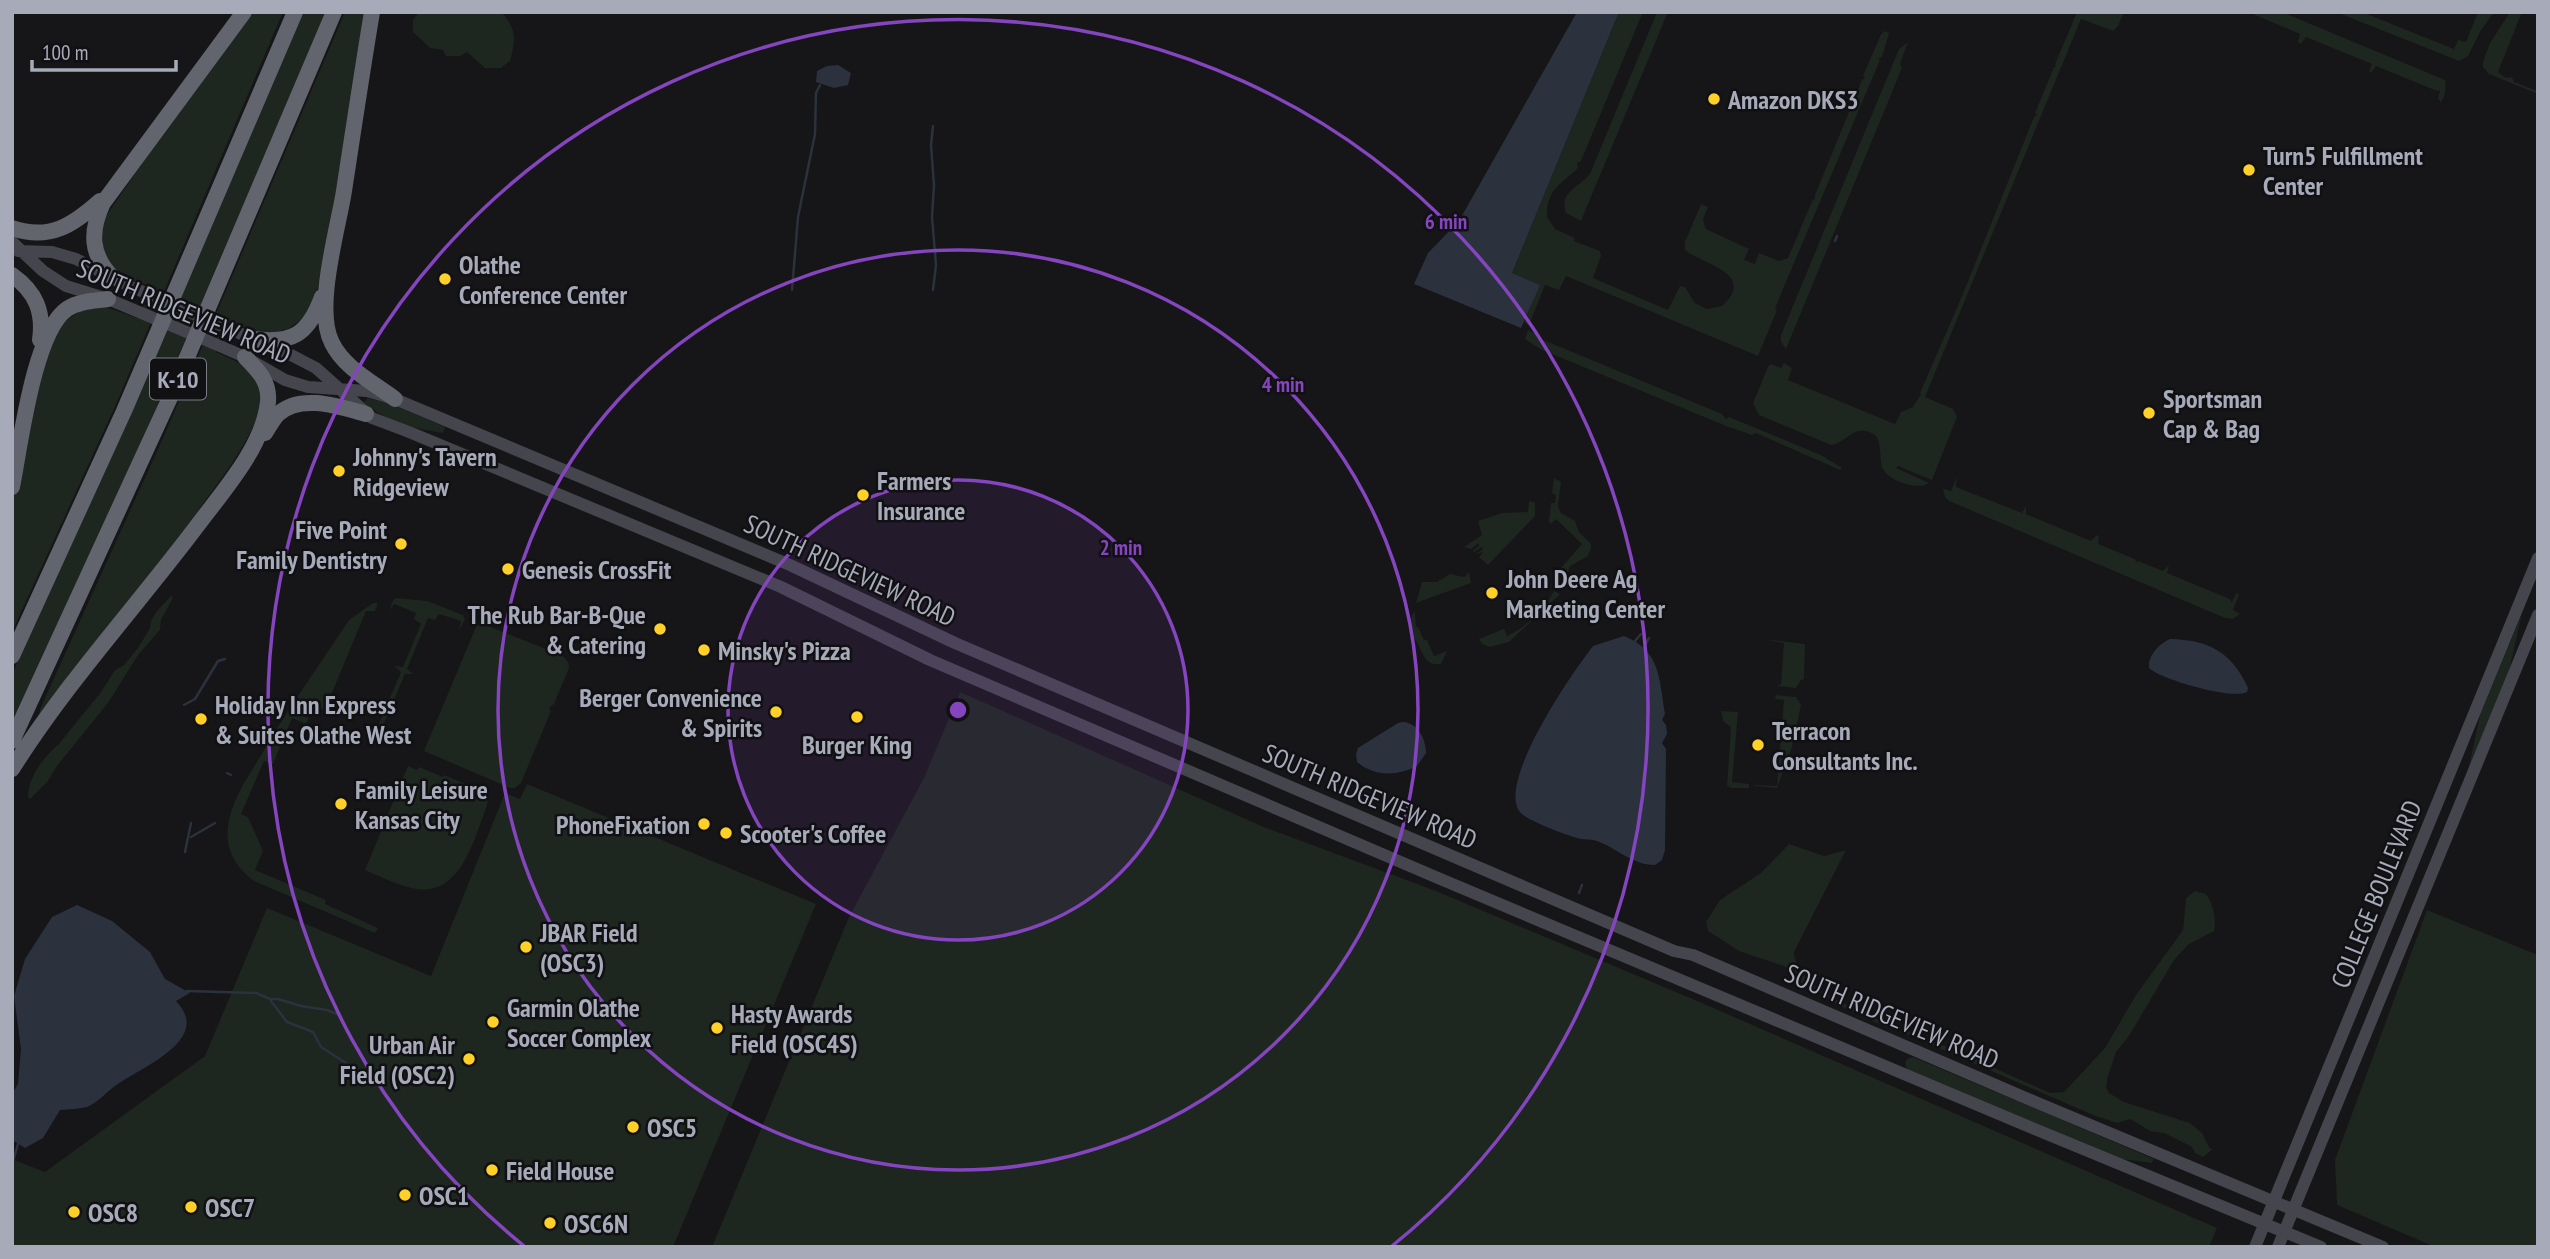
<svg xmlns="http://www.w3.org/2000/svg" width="2550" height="1259" font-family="'PT Sans Narrow',sans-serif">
<rect width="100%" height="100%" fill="#161518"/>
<!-- green -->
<path fill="#1d261f" d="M250 12H283L117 402 12 632V505L36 395 50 349 62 323 82 310 106 307 137 318 151 286C143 283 132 281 124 277 102 263 99 238 106 216L208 67Z
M303 12H326L121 490 12 723V674L133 410Z
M345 12H367L334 211 316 295 306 316 288 329 271 333 252 331 230 321 216 352C237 361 260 371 261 398 262 427 217 485 199 509 174 545 149 583 122 617 95 651 67 683 39 716L40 709 163 438Z
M419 12H501C517 29 516 39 510 61L501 68H485L467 52 460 56H446L443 50 430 48 413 32V20Z
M1619 12H1643L1581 161 1577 163 1578 168C1562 184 1546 189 1547 217L1555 229 1575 238 1574 241 1600 251 1601 256 1593 278 1668 310 1680 286 1685 287 1695 303 1707 309 1722 306C1758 273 1701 264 1685 250V242L1701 204 1708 207 1703 219 1706 229 1749 249 1744 260 1755 264 1759 253 1779 261 1788 258 1813 199 1815 200V195L1862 80 1865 78 1863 76 1881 34 1885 31 1889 33 1882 57 1878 59 1880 60 1775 308 1777 310 1758 356 1566 276 1559 290 1545 285 1529 325 1524 323 1539 285 1512 273Z
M1657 12H1668L1581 221 1566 213C1559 192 1579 187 1590 174Z
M2077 12H2124L2118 26 2113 31 2081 19 1925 397 1953 409 1957 417 1932 480 1898 466 1896 468 1929 483C1918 491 1887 481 1882 467 1878 454 1885 434 1865 431 1851 429 1844 444 1831 445L1759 415 1753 403 1768 367 1771 364 1781 368 1784 363 1792 368 1788 380 1895 424 1901 412 1913 407 1921 394 1920 393 1962 296 2034 117 2037 115 2035 113 2054 67H2056L2055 64Z
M2248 12H2282L2445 80C2446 88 2446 95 2441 102L2438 99 2440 90 2437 91 2376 66 2371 73 2369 71 2372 64 2306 37 2301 44 2298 42 2300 34Z
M2336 12H2362L2454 49 2458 40 2466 42 2478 12H2494L2480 32 2468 56 2459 61Z
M2510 12H2522L2498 72 2506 78 2512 77 2514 82 2538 91V94L2489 74 2483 67V62L2490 43Z
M1908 42 1900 64 1902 68 1786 349 1781 342V335L1899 49Z
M1528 330 1538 335V340L1541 339 1722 414 1726 419 1729 417 1821 455 1842 468 1840 470 1756 433 1752 435 1726 426 1540 349 1525 339Z
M367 398 389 403 445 427 443 433C415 429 386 421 364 403Z
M1957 477 1956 487 2022 513 2026 506V514L2091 541 2097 535 2099 537 2098 544 2135 559 2136 562 2138 561 2163 571 2169 565 2167 573 2230 599 2232 602 2236 594H2239L2233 610 2240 614 2233 619 2225 618 1949 501 1945 497 1943 489 1951 491Z
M1554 478 1561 482 1558 506 1561 513 1575 521 1579 532 1591 544V548L1588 556 1570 566 1562 590 1555 587 1558 579 1554 576 1582 544 1556 519 1551 524 1549 522 1551 503H1555L1556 495 1552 493Z
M1529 501 1535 503V516L1488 565 1479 557 1483 552 1476 554 1483 549 1482 547 1474 552 1473 551 1479 546V543L1471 549 1464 547 1482 535 1478 521 1502 513 1528 512Z
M1469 572 1471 583 1416 603 1422 582H1437L1450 574 1464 577Z
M1554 591 1560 594 1557 597 1509 642 1490 647 1482 644 1479 639 1501 630 1504 629 1507 636C1528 625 1543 612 1554 591Z
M172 595V600L161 620 160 630 138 655 108 703 57 766 48 781 30 799 28 797C28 778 43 757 58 745L101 692 115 670 124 665 138 648 150 628 151 621 156 612Z
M397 598 427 601 463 615 465 619 459 631 461 621 439 614 435 620 428 618 407 669 413 674H405L382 728 389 731 386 736 370 730 369 727 371 724 378 726 401 672 394 666 403 667 421 624 414 619 416 613 394 604 389 611 393 600Z
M373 603H378L375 611H366L327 705 334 709 333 713 299 700 298 696 349 620Z
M1413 613H1415L1416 627H1418L1424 640H1427L1434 656 1447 651 1441 664C1421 667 1423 645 1411 635L1410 622Z
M2522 614 2508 675 2468 771 2480 715Z
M478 622 546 649 550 654 553 652C561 656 569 657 569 668L554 704 549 708 551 711 521 783 515 788H510L424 751Z
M1762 639 1805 644 1804 679 1801 680 1796 688 1777 686 1781 684 1784 643Z
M960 692 1264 827 1436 891 1702 1003 2217 1228 2209 1247H712L849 917 924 778Z
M1776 695 1796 697 1801 705 1792 747 1777 788 1755 786V785L1777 786 1784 700 1775 699Z
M288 711 309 718 306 724 292 718 273 764 264 761 241 814 248 817 263 851 255 870 326 900 325 904 378 928 375 933 254 881C207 846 232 801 257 762 267 745 277 728 288 711Z
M1721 711 1738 712 1732 782 1749 784V788H1732L1727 786 1731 727 1723 721Z
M408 766 417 770 419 767 443 777 444 775 483 791 488 798 487 806C474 838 462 896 416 889 399 886 381 877 365 870Z
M527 784 816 904 673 1247H12V1159L45 1172 205 1056 267 908 431 976 505 793 520 799Z
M1789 844 1824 856 1846 850 1794 952C1795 991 1869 1014 1899 1027L1897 1032 1836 1004 1824 994 1794 979 1792 973 1784 966 1739 951 1708 931 1706 922 1720 900 1761 873Z
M2195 891 2206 894C2213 904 2217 919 2214 931L2189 944 2174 960 2129 1036 2116 1052 2108 1076 2106 1087 2109 1093 2124 1102 2190 1123 2202 1133 2210 1149H2213L2203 1157 2195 1153 2192 1147 2164 1133 2150 1131 2130 1119 2117 1123 2093 1115 1904 1033 1905 1029 1963 1054 1982 1060 1992 1067 2050 1093 2064 1092 2105 1048 2136 995 2183 930 2186 898Z
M2427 910 2538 955V1247H2435L2337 1205 2335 1160Z
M1913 1057 2154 1159 2152 1163 2121 1159 1907 1069 1905 1063 1907 1059Z"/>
<!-- water -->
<path fill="#2b323d" d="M1577 12H1619L1512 273 1540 285 1521 328 1414 284 1428 253 1459 221Z
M838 65 851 73 848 85 834 88 816 82 817 71 827 66Z
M1624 636C1661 651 1659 679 1665 714L1662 720 1666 725 1667 734 1662 743 1666 749 1665 850 1662 860 1655 865C1632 865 1617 848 1597 841 1592 839 1586 840 1581 839 1566 835 1533 823 1522 814 1492 788 1574 670 1593 646Z
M2170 639C2209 640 2232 652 2248 688L2247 692C2233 700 2162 680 2149 668 2148 655 2159 644 2170 639Z
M1403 722C1418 723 1426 739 1426 753L1417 766C1397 776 1375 777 1357 762L1356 754 1358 748 1398 723Z
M77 905 112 921 150 952 165 979 190 993 176 1001C213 1039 144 1066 118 1084 108 1090 98 1103 87 1107 79 1109 69 1109 60 1110L43 1138 25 1148 12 1140V1094L18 1084 21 1049 14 996 25 959 52 917Z"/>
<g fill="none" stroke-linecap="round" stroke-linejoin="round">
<!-- stream -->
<path stroke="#2b323d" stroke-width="2.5" d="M1835 241 1837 236
M792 290 798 217 815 134 816 93 820 85
M933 290 936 265 932 217 934 185 931 145 933 126
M1635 641 1641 634
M1644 647 1649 638
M184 705 195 699 218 661 225 659
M269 708 271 710
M227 773 231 775
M191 837 215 823
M185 852 191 823
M1579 893 1582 885
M187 991 256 993 270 999H278L301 1006 327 1010 339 1015
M271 1001 287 1022 313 1032 321 1047 349 1065
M12 1165 18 1144"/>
<!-- secondary -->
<path stroke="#44454d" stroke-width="12" d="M12 242 43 271 66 286 108 299 220 346 245 357 285 380 308 387 367 391 395 399 790 565 955 643 1674 951 1693 955 2040 1104 2383 1247
M18 251 52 252 76 259 127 285 293 356 316 368 372 418 409 432 781 587 930 660 1438 878 2037 1130 2321 1247
M2255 1247 2538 558
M2278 1247 2538 615"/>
<!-- highway -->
<path stroke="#62646e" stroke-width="16" d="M372 12C362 72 353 132 344 191 338 229 314 309 332 343 344 368 374 383 395 399
M12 228C50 241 73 225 100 201
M12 275C36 292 44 312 40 340
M113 278C90 255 90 231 103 203L244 12
M253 339C292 344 308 335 322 297
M265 433C269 427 273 419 278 414 301 393 340 407 366 414
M12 487C20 447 34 331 67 309 79 301 94 301 108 299
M12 656 124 411 295 12
M12 741 168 402 334 12
M12 769C66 683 136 607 197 526 223 491 263 447 268 402 270 382 258 370 245 357"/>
</g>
<!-- distance rings -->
<circle cx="958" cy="710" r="230" fill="#8445be" fill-opacity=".12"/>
<g fill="none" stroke="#8445be" stroke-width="3.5">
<circle cx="958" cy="710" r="230"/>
<circle cx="958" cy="710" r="460"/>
<path d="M524 1246A690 690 0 1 1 1392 1246"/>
</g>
<!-- markers -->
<g fill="#ffd027" stroke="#111013" stroke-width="2.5">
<circle cx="1714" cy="99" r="7"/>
<circle cx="2249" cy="170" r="7"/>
<circle cx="445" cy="279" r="7"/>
<circle cx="2149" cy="413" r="7"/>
<circle cx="339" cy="471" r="7"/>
<circle cx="863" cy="495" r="7"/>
<circle cx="401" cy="544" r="7"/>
<circle cx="508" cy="569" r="7"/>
<circle cx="1492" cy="593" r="7"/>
<circle cx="660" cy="629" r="7"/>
<circle cx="704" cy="650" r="7"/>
<circle cx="776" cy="712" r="7"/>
<circle cx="857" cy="717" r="7"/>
<circle cx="201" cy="719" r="7"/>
<circle cx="1758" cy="745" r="7"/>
<circle cx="341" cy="804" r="7"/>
<circle cx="704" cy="824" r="7"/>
<circle cx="726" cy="833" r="7"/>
<circle cx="526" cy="947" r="7"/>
<circle cx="493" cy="1022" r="7"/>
<circle cx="717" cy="1028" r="7"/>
<circle cx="469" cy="1059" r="7"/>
<circle cx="633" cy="1127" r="7"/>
<circle cx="492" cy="1170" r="7"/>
<circle cx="405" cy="1195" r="7"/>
<circle cx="191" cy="1207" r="7"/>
<circle cx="74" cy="1212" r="7"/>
<circle cx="550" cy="1223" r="7"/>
</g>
<g text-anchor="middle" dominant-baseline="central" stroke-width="5" stroke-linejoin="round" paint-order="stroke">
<!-- shield labels -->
<rect fill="#111013" stroke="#797c87" stroke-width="2" x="150" y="358.5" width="56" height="41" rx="5"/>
<g font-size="24" font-weight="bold" fill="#a6aab9">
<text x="178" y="379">K-10</text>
</g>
<!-- poi labels -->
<g font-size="26" font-weight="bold" fill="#a6aab9" stroke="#111013" text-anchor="start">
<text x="1728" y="99">Amazon DKS3</text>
<text x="2263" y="155">Turn5 Fulfillment<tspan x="2263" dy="30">Center</tspan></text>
<text x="459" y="264">Olathe<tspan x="459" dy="30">Conference Center</tspan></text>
<text x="2163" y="398">Sportsman<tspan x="2163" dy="30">Cap &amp; Bag</tspan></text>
<text x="353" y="456">Johnny's Tavern<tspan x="353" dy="30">Ridgeview</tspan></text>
<text x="877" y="480">Farmers<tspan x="877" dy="30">Insurance</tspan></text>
<text x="387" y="529" text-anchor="end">Five Point<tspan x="387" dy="30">Family Dentistry</tspan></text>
<text x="522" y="569">Genesis CrossFit</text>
<text x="1506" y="578">John Deere Ag<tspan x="1506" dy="30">Marketing Center</tspan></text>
<text x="646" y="614" text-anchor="end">The Rub Bar-B-Que<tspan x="646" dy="30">&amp; Catering</tspan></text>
<text x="718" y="650">Minsky's Pizza</text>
<text x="762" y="697" text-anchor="end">Berger Convenience<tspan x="762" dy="30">&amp; Spirits</tspan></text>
<text x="215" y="704">Holiday Inn Express<tspan x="215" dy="30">&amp; Suites Olathe West</tspan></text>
<text x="1772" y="730">Terracon<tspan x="1772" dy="30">Consultants Inc.</tspan></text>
<text x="857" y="744" text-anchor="middle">Burger King</text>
<text x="355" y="789">Family Leisure<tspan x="355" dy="30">Kansas City</tspan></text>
<text x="690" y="824" text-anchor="end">PhoneFixation</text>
<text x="740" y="833">Scooter's Coffee</text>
<text x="540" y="932">JBAR Field<tspan x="540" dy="30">(OSC3)</tspan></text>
<text x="507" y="1007">Garmin Olathe<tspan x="507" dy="30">Soccer Complex</tspan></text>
<text x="731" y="1013">Hasty Awards<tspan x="731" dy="30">Field (OSC4S)</tspan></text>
<text x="455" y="1044" text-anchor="end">Urban Air<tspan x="455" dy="30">Field (OSC2)</tspan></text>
<text x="647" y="1127">OSC5</text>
<text x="506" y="1170">Field House</text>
<text x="419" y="1195">OSC1</text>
<text x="205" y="1207">OSC7</text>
<text x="88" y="1212">OSC8</text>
<text x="564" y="1223">OSC6N</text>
</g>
<!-- street labels -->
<g font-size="26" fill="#a6aab9" stroke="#111013">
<text transform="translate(184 311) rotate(23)">SOUTH RIDGEVIEW ROAD</text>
<text transform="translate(850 570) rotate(25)">SOUTH RIDGEVIEW ROAD</text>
<text transform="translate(1370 796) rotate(23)">SOUTH RIDGEVIEW ROAD</text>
<text transform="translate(2376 894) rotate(-68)">COLLEGE BOULEVARD</text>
<text transform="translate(1892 1016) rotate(23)">SOUTH RIDGEVIEW ROAD</text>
</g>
</g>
<circle cx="958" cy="710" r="10" fill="#8445be" stroke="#111013" stroke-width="3.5"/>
<g font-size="21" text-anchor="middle" font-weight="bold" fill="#8445be" stroke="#111013" stroke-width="5" stroke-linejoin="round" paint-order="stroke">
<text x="1446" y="229">6 min</text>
<text x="1283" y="392">4 min</text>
<text x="1121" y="555">2 min</text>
</g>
<!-- border -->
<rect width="2550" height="1259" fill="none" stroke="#a6aab9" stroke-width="28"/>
<!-- scale -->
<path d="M32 60v10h144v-10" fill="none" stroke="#a6aab9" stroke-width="3.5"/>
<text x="42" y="60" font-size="21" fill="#a6aab9" stroke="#111013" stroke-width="5" paint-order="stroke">100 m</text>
</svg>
